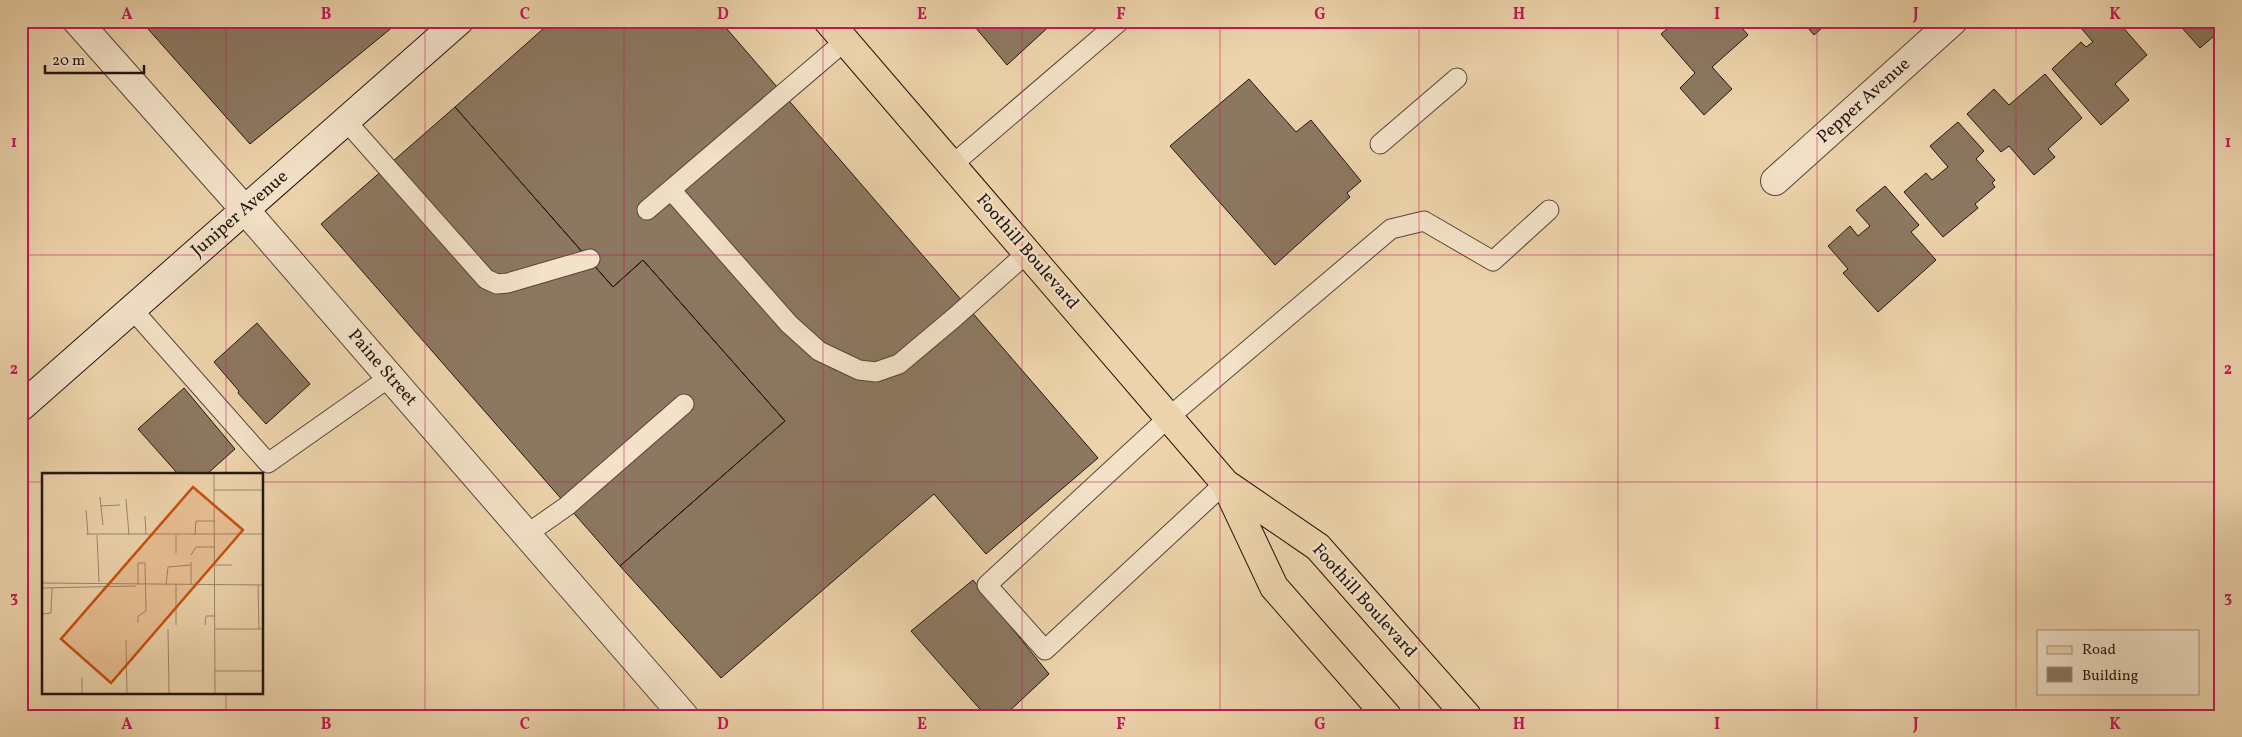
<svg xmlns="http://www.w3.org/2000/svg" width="2242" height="737" font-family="Vollkorn,serif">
<rect width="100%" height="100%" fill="#edd3ab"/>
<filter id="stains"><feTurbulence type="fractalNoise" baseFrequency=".004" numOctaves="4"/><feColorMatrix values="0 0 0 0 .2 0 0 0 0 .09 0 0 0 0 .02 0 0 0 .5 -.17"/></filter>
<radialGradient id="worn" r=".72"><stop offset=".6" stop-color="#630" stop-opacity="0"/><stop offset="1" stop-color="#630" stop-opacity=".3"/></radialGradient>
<!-- building -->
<path fill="#8c7861" stroke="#221611" d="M141 21H400L250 144Z
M552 21H720L1098 458 986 554 934 494 721 678 620 566 785 421 643 260 613 287 455 107Z
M970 21H1055L1007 65Z
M1676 21H1736L1748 35 1712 67 1732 89 1704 115 1680 88 1695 73 1661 34Z
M1753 21H1766L1759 28Z
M1816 21H1830L1814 35 1808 28Z
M2075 21H2124L2121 25 2147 55 2115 84 2129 100 2101 125 2052 69 2081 42 2086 47 2093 42Z
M2176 21H2221V30L2200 48Z
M2045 74 2082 118 2048 149 2055 157 2034 175 2009 146 2001 152 1967 114 1994 89 2009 105Z
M1249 79 1296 132 1311 120 1361 181 1347 193 1350 197 1275 265 1170 146Z
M455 107 613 287 643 260 785 421 620 566 321 224Z
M1958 122 1984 151 1976 159 1995 180 1992 183 1995 187 1975 204 1978 208 1943 237 1904 192 1926 173 1932 180 1948 167 1930 146Z
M1885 186 1919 225 1911 232 1936 260 1878 312 1843 273 1848 269 1828 246 1850 226 1858 236 1870 226 1856 210Z
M257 323 310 384 266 424 238 393 239 391 214 362Z
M184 388 235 449 207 474H178L138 429Z
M973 580 1049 674 1004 716H986L911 631Z"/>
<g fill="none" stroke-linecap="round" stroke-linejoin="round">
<defs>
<path id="lane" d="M346 121 486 279 497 284 508 283 590 259
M1380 144 1457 78
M952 165 1120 21
M671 190 789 324 819 351 859 370 876 372 899 364 955 317 1027 253
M647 210 845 41
M132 309 268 463 390 377
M1225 483 1045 650 987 585 1169 417 1391 229 1424 221 1493 261 1549 210
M527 534 567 506 684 404"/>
<path id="street" d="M77 21 245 210 684 716
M1775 181 1953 21"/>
<path id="secondary" d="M21 407 459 21"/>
<path id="primary" d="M828 21 1225 483 1274 587 1387 716
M1226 484 1318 547 1467 716"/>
</defs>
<!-- lane casing -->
<use href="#lane" stroke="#554538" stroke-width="21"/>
<!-- street casing -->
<use href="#street" stroke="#554538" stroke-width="30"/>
<!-- secondary casing -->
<use href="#secondary" stroke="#221611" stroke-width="30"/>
<!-- primary casing -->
<use href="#primary" stroke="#221611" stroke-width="30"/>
<!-- lane -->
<use href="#lane" stroke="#f3e2c8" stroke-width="19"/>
<!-- street -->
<use href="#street" stroke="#f3e2c8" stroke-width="28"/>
<!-- secondary -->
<use href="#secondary" stroke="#f3e2c8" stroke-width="28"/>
<!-- primary -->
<use href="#primary" stroke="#edd3ab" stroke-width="28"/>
</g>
<!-- grid -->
<path fill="none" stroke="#c2185b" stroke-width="1" stroke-opacity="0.55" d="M226 21V474M425 21V716M624 21V716M823 21V716M1022 21V716M1220 21V716M1419 21V716M1618 21V716M1817 21V716M2016 21V716M21 255H2221M21 482H44M262 482H2221M226 693V716"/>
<g text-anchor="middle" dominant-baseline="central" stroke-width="4.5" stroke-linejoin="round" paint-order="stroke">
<!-- street labels -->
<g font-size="18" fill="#221611" stroke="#f3e2c8">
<text transform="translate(1864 101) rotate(-42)">Pepper Avenue</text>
<text transform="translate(240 214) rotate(-41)">Juniper Avenue</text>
<text transform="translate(1027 252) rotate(49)">Foothill Boulevard</text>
<text transform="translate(382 368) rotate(49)">Paine Street</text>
<text transform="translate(1364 601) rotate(48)">Foothill Boulevard</text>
</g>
</g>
<!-- overview -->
<g transform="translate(42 473)">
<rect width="221" height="221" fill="#edd3ab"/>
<path fill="none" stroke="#9c876d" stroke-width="1" d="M172 0 173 221M0 1 90 0M172 17H222M58 24 61 52M84 26 87 62M58 33 78 32M44 37 46 62M103 43 104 62M44 61H222M55 62 57 109M153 62 154 48H173M134 80V62M149 82 154 74H173M173 92H190M0 110 222 112M124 112 126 94 149 92M149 112V89M216 112 217 156M0 115 94 113M0 141 9 140 10 115M96 150V143L104 138 103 90H96V112M134 152V112M163 152 164 143H173M126 156 127 221M173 156H222M84 167 85 221M173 198H222M40 204V221"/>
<path fill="#ca4f0d" fill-opacity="0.15" stroke="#ca4f0d" stroke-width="2.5" d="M151 14 201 57 69 210 19 166Z"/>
<rect width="221" height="221" fill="none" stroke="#221611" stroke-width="2.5"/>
</g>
<!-- margin -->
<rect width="2242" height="737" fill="none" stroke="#edd3ab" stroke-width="55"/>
<!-- legend -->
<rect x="2037" y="630" width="162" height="65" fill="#f3e2c8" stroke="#9f907f"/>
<rect x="2047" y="646" width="25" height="8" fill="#edd3ab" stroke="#9f907f"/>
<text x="2082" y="654" font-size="15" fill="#221611">Road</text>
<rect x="2047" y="667" width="25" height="15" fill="#8c7861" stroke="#9f907f"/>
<text x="2082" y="680" font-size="15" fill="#221611">Building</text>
<!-- scale -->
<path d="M45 65v8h99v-8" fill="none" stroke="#221611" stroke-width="2.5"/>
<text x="52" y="65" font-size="15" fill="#221611" stroke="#f3e2c8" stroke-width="4" paint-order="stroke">20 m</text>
<rect x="28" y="28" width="2186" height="682" fill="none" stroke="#c2185b" stroke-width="2"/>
<g font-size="16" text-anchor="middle" font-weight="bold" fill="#c2185b">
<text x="127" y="19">A</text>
<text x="326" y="19">B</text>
<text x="525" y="19">C</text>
<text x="723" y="19">D</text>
<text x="922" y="19">E</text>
<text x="1121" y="19">F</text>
<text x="1320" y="19">G</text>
<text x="1519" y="19">H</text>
<text x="1717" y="19">I</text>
<text x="1916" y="19">J</text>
<text x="2115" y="19">K</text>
<text x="14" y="147">1</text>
<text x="2228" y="147">1</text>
<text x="14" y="374">2</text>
<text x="2228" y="374">2</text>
<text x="14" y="602">3</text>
<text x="2228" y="602">3</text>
<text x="127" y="729">A</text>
<text x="326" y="729">B</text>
<text x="525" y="729">C</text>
<text x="723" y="729">D</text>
<text x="922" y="729">E</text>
<text x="1121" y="729">F</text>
<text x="1320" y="729">G</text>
<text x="1519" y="729">H</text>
<text x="1717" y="729">I</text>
<text x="1916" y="729">J</text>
<text x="2115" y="729">K</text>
</g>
<rect width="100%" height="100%" filter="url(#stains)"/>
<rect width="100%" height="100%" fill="url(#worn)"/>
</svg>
